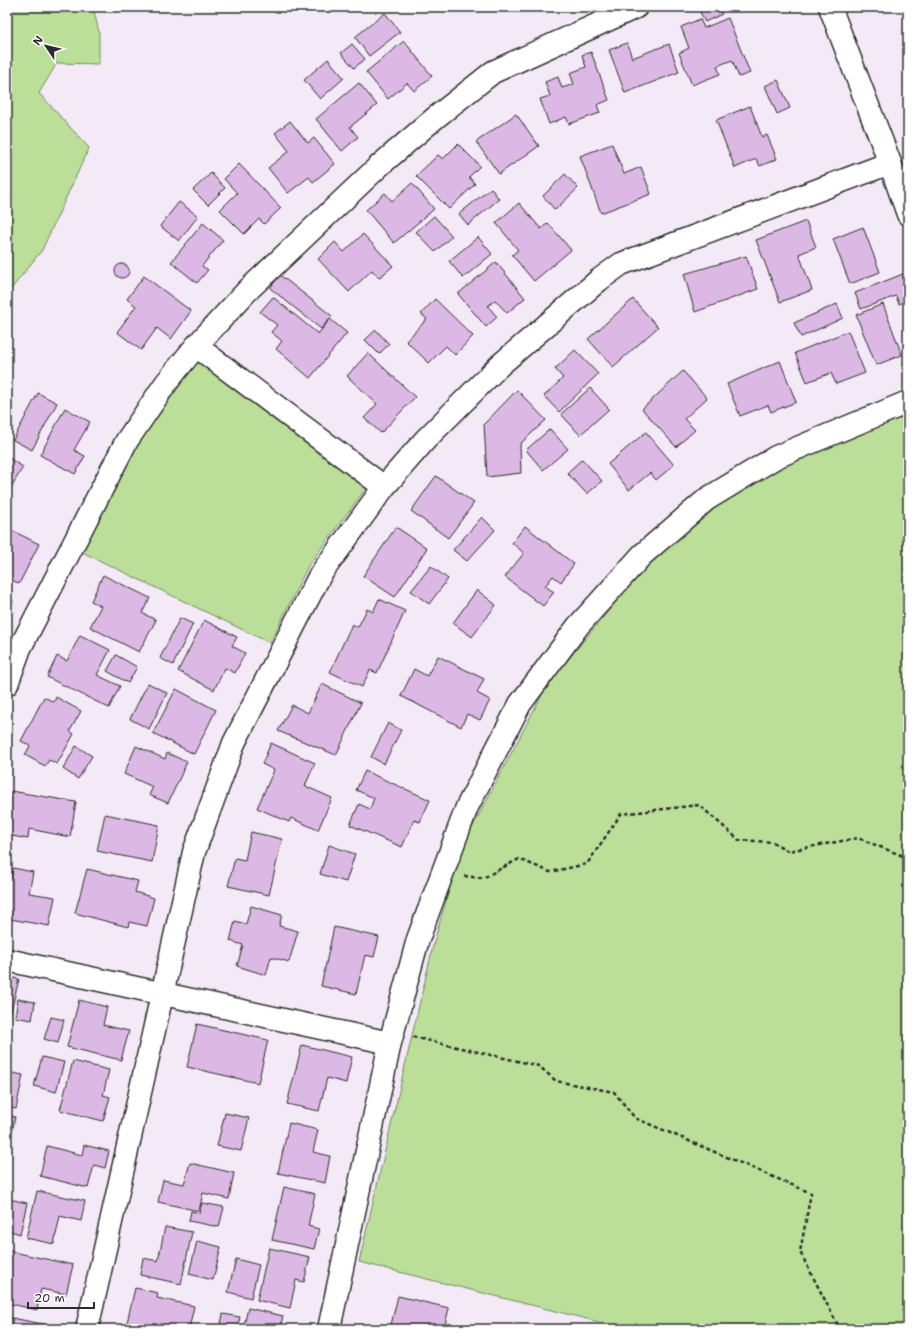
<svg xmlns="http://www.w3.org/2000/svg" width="915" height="1336" font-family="'Shantell Sans',sans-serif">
<rect width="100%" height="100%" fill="#f4eaf7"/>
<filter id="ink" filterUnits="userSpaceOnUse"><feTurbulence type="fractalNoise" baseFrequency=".025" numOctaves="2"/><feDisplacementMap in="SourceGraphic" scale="8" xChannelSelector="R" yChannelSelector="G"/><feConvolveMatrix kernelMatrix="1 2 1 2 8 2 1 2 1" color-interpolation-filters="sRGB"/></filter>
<g filter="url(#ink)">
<!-- green -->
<path fill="#bbdf99" stroke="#738562" d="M7 7H93L99 32V64L57 63 39 93 89 148 42 250 7 294Z
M200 358 367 487 308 566 270 643 82 552 134 448Z
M908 412V1329H627L359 1262 434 942 461 849 547 685 643 569 718 501 778 464Z"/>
<!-- building -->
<path fill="#dcb9e4" stroke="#2b2b2b" d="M700 7H718L722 14 705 22 698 8Z
M385 13 400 32 369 56 355 37Z
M728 18 750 73 739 77 732 60 717 66 720 74 692 85 679 53 689 48 681 27 700 19 704 28Z
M404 41 432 76 414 91 407 83 388 99 366 72Z
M627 43 632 58 669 44 679 72 625 93 609 50Z
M352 44 365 59 354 68 341 53Z
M591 52 609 100 597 105 600 113 569 124 566 117 549 124 540 99 550 96 545 82 558 77 562 88 574 84 570 73 586 67 582 55Z
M328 59 344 78 320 99 304 80Z
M778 80 790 108 777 114 765 86Z
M359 83 377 105 350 127 358 137 342 151 316 119Z
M750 106 762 137 767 135 777 159 760 166 756 159 735 168 716 120Z
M516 114 539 146 499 174 476 142Z
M290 121 308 143 314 138 335 164 313 182 309 177 288 193 268 168 289 151 275 133Z
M458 144 480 166 469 177 475 184 449 209 416 176 438 155 443 159Z
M612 144 624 174 641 167 651 194 601 213 580 156Z
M239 164 281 208 264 224 259 219 244 234 220 210 237 193 224 179Z
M211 173 225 188 208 205 193 190Z
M565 174 578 188 555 210 543 196Z
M412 183 434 209 394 243 366 210 385 193 392 201Z
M491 188 499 199 468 225 459 214Z
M179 202 198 216 179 241 160 226Z
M519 203 541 229 548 223 571 250 534 281 512 255 518 250 496 223Z
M434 216 452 236 435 252 416 232Z
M806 221 816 247 799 254 812 290 780 302 756 240Z
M203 223 223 240 202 266 208 270 197 283 171 262Z
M863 227 880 272 850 284 833 239Z
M363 234 393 266 379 278 372 270 349 292 318 259 335 242 344 252Z
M478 237 492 254 463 278 449 261Z
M746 256 758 289 695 312 684 274Z
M496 262 525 298 507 313 495 300 488 306 497 317 486 327 458 294Z
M115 271a7 7 0 1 1 14 0a7 7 0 1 1-14 0Z
M908 272V300L899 304 896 296 861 309 855 293Z
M280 275 332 316 321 329 270 288Z
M144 276 191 311 171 339 157 328 141 350 117 332 136 306 127 299Z
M273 297 318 334 330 319 347 333 310 378 276 349 282 341 271 332 277 325 260 312Z
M435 299 473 336 455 355 446 346 429 363 406 341 427 319 421 314Z
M633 299 658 327 613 367 588 339Z
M837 304 843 318 801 337 794 323Z
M883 304 902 355 876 365 856 315Z
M376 330 389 344 379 354 365 340Z
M848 331 865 373 836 384 831 373 807 382 795 353Z
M575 350 598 374 559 412 544 396 563 378 555 369Z
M368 353 415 397 381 433 364 418 377 404 347 376Z
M780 361 796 402 771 412 768 405 740 416 727 384Z
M683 371 707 398 684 419 695 430 676 447 642 409Z
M590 388 609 409 580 435 561 414Z
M517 390 546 420 520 444 521 473 487 477 484 424Z
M38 393 57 403 32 450 13 440Z
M65 408 90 422 74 450 85 456 75 474 40 455Z
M550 429 568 449 543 470 526 450Z
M646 432 674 465 656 480 650 473 629 490 608 464Z
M7 457 23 467 7 494Z
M582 459 602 481 587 494 567 473Z
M436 476 474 503 448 538 411 511Z
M482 517 495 530 467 561 453 550Z
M525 526 574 564 561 582 553 576 545 586 554 592 543 606 505 577 524 553 512 543Z
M396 527 427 548 395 597 363 576Z
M7 528 39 544 19 584 7 577Z
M431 566 448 579 429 604 411 591Z
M103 575 150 598 142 613 156 620 139 652 90 627 101 606 91 601Z
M477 590 496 605 472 637 453 623Z
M7 598 13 601 7 614Z
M379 599 405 611 377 673 370 670 362 687 330 672 352 624 358 627 367 609 373 612Z
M180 618 193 624 173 665 160 658Z
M204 620 237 637 232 646 245 653 235 673 225 668 214 690 178 671Z
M80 635 110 650 97 675 120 686 109 708 47 677 57 656 67 661Z
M116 655 137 667 128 683 107 671Z
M438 656 484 679 477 693 490 700 480 720 467 714 461 727 401 696 414 669 427 676Z
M148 683 167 693 149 729 130 719Z
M322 684 361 703 336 755 278 731 292 705 308 713Z
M176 689 216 710 194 754 153 733Z
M44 697 54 702 56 697 81 711 70 731 74 734 57 764 49 760 45 766 25 755 30 746 21 741Z
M388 723 401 730 384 764 371 757Z
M271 743 315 763 305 786 332 798 318 830 291 818 289 822 257 808 274 770 262 764Z
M76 746 92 756 78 779 63 769Z
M136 746 165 759 167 753 187 762 168 803 149 795 153 787 124 774Z
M365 771 430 800 420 822 414 820 402 847 350 825 359 804 370 809 374 798 356 790Z
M11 791 76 802 70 837 29 829 28 839 7 835V814Z
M105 814 159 825 152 862 97 851Z
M251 832 282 839 269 895 228 886 235 858 245 860Z
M329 845 355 854 346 882 320 874Z
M13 868 33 872 29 893 55 897 49 926 10 919 8 929H7V878L11 879Z
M87 869 138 881 135 892 154 898 147 926 129 922 128 927 75 913Z
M251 906 282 915 279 926 298 931 289 962 271 957 266 975 237 966 243 945 230 941 235 921 246 924Z
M334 927 379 937 374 957 365 955 356 994 321 986Z
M7 977 19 979 7 1028Z
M18 999 35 1002 32 1020 15 1017Z
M79 1000 107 1007 103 1025 129 1031 121 1060 67 1047Z
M51 1017 64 1020 58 1043 44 1039Z
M197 1024 268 1040 258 1083 187 1067Z
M302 1045 352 1057 346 1083 327 1078 319 1111 287 1104Z
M42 1057 64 1062 56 1092 34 1086Z
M73 1061 109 1070 103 1095 110 1097 103 1121 60 1110Z
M7 1072 23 1075 16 1109 7 1107Z
M225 1113 249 1118 241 1151 217 1146Z
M7 1115 15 1117 9 1147H7Z
M289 1123 318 1130 313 1152 330 1156 325 1183 278 1173Z
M84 1145 109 1151 105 1168 94 1165 88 1188 40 1176 47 1146 82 1155Z
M190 1163 234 1173 229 1199 203 1193 199 1211 158 1202 163 1180 184 1184Z
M284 1187 315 1194 308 1226 319 1229 314 1249 272 1240Z
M37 1191 85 1201 81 1221 60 1216 54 1244 26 1238Z
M9 1199 27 1203 20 1234 7 1230V1206Z
M202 1203 224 1207 219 1227 189 1221 191 1211 199 1213Z
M165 1227 192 1232 181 1284 140 1275 143 1258 158 1261Z
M197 1241 221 1247 213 1280 189 1274Z
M269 1248 310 1257 304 1282 296 1280 290 1308 257 1300Z
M9 1251 73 1265 66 1294 41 1289 37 1310 7 1303V1261Z
M236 1259 259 1265 251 1298 228 1292Z
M135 1288 158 1293 157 1298 194 1306 189 1329H133L126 1327Z
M398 1296 449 1308 444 1329H390Z
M248 1308 283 1316 280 1329H243Z
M223 1314 240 1317 237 1329H220Z
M7 1317 58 1327V1329H7Z"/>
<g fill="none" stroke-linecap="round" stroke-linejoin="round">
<defs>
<path id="minor" d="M830 7 890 163 908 214
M196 346 384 487
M7 684 20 648 126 442 166 383 196 346 248 290 379 166 435 118 493 72 636 7
M7 960 390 1043
M87 1329 194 852 234 743 320 575 384 487 426 439 500 365 599 280 621 264 890 163
M329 1329 390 1043 418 939 467 807 520 704 578 626 642 555 707 499 776 457 908 402"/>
</defs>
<!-- minor casing -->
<use href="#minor" stroke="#2b2b2b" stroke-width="25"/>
<!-- path -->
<path stroke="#2b2b2b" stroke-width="2.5" stroke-dasharray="4 3" stroke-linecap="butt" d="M464 876 483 878 519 859 550 872 587 864 621 814 699 805 739 840 773 842 788 851 858 838 908 858
M413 1037 539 1066 556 1081 614 1092 635 1118 811 1193 800 1252 840 1329"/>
<!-- minor -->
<use href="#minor" stroke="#fff" stroke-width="22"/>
</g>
</g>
<!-- margin -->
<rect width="915" height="1336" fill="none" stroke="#fff" stroke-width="24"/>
<rect x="12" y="12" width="891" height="1312" fill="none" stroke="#2b2b2b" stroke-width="1.5" filter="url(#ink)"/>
<!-- north arrow -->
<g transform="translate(46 46) rotate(305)" stroke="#ffffff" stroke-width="3" paint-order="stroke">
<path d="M0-3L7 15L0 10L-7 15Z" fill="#2b2b2b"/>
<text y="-6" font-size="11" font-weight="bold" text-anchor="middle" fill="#2b2b2b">N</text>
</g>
<!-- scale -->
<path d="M28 1302v6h66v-6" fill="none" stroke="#2b2b2b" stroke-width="2"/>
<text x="34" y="1302" font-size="12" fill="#2b2b2b" stroke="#ffffff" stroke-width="3" paint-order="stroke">20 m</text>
</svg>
